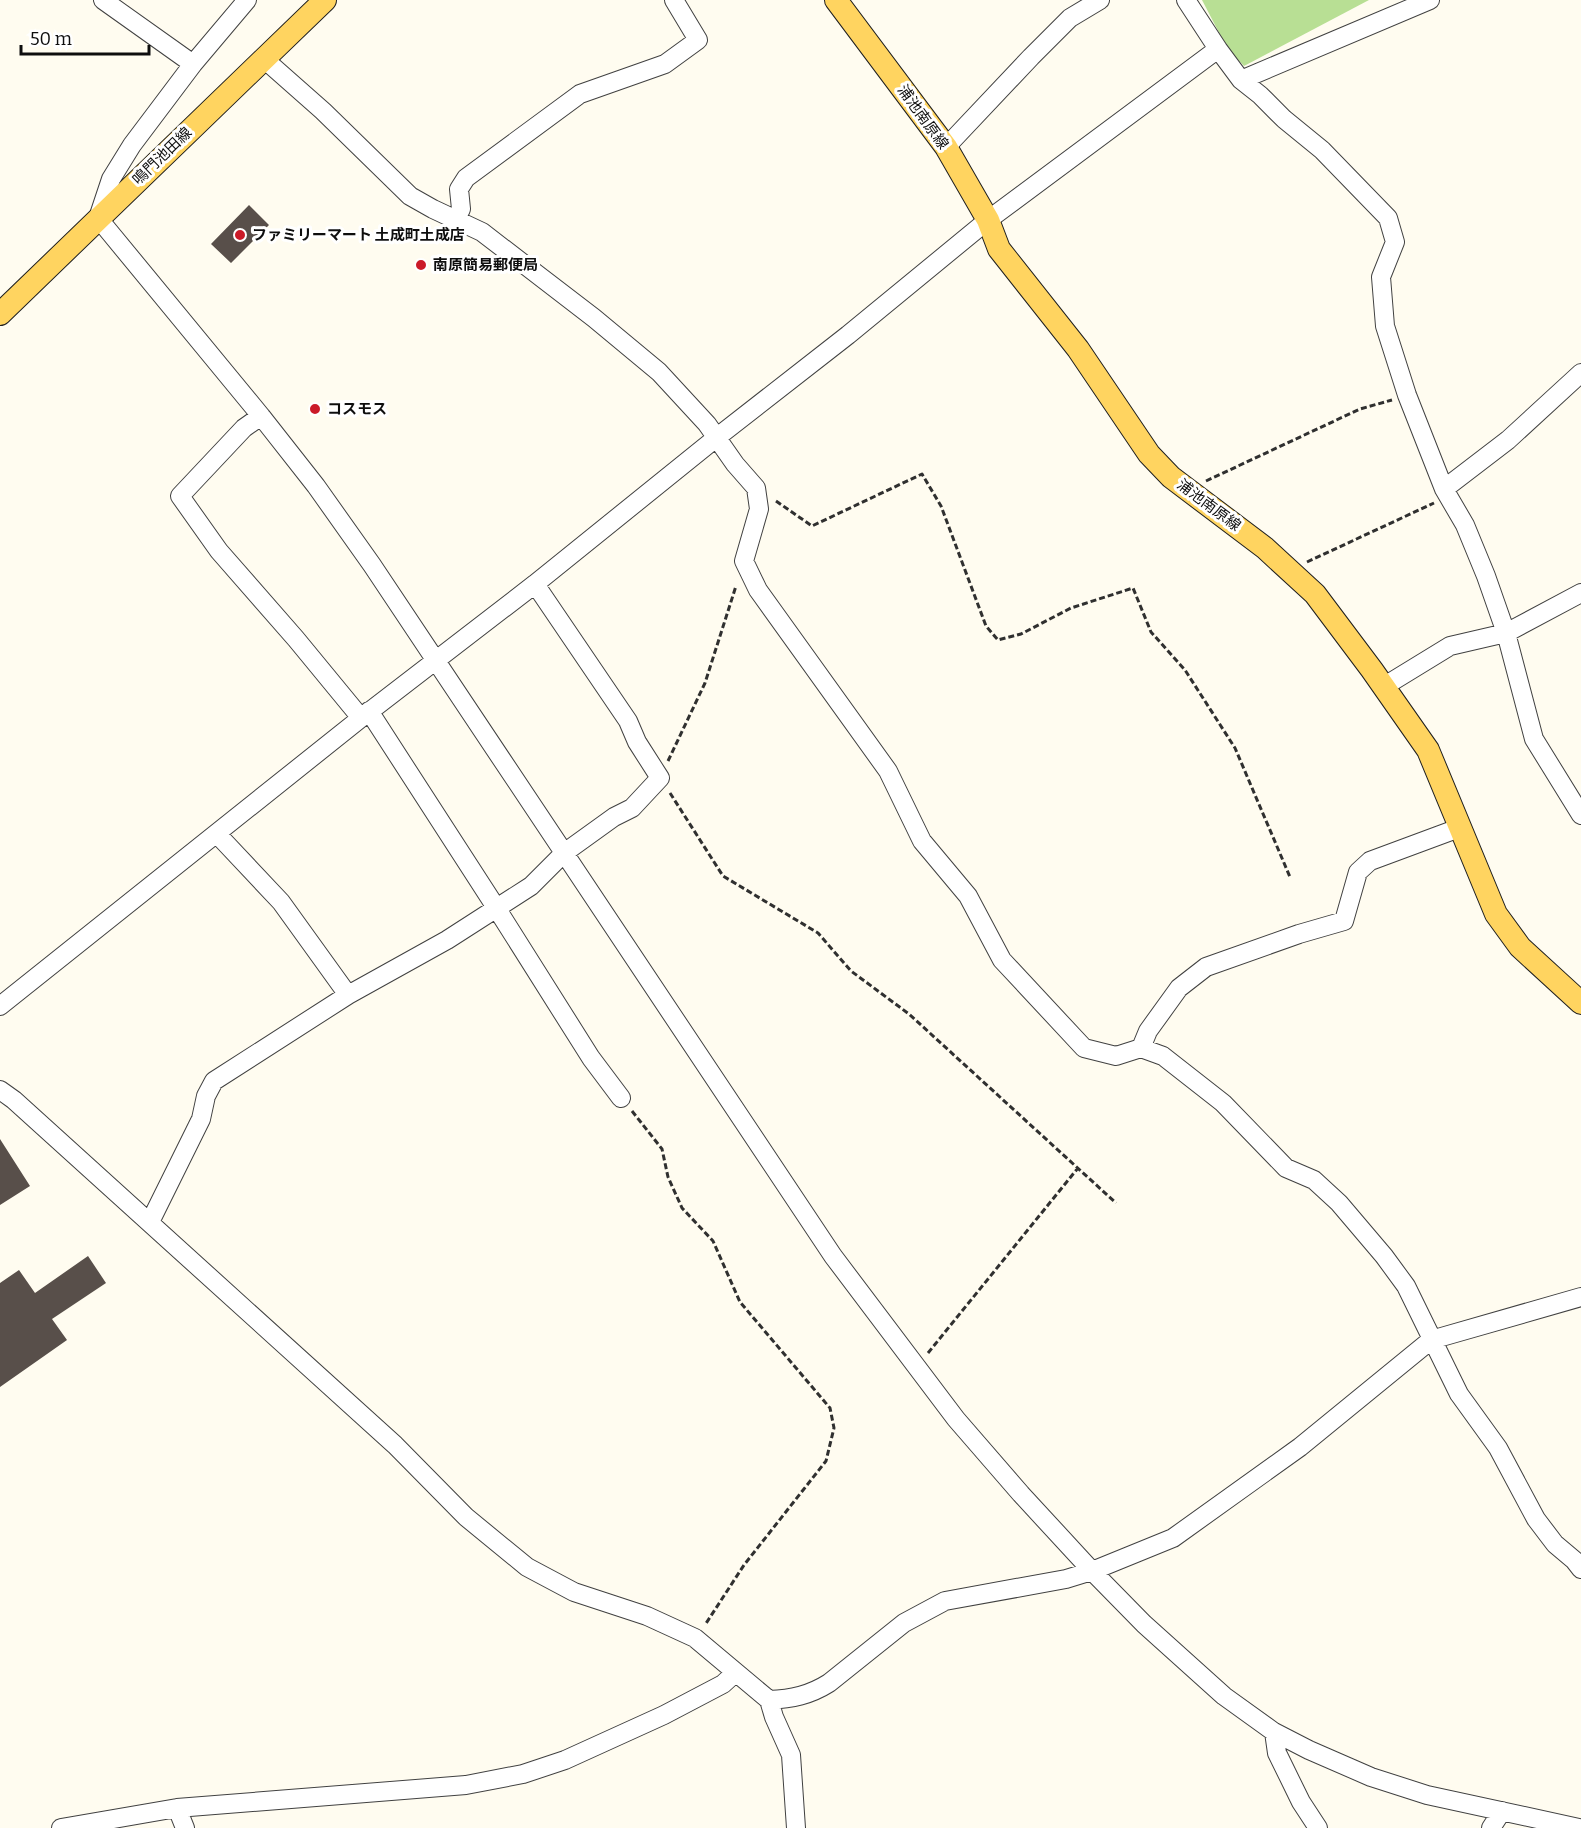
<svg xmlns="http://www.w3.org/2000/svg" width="1581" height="1828" font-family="Bitter,'Noto Sans JP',serif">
<rect width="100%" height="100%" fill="#fffcf0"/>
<!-- forest -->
<path fill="#b8df94" d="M1202 0H1369L1244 66 1227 48Z"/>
<!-- building -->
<path fill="#584f4a" d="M249 205 269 225 231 263 211 244Z
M0 1139 30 1186 0 1205Z
M88 1256 106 1283 52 1319 67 1340 0 1387V1283L19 1270 35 1293Z"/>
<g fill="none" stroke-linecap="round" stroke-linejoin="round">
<defs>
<path id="minor" d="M103 0 193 64
M247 0 193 64 132 145 111 179 98 218 261 416 316 486 372 565 833 1256 956 1419 1021 1494 1092 1571 1144 1624 1224 1696 1274 1732 1309 1750 1371 1777 1427 1795 1579 1828
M1218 49 1241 80 1260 95 1284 119 1322 150 1388 218 1395 242 1381 277 1385 326 1407 395 1444 489 1465 525 1486 576 1506 633 1534 739 1581 815
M263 58 323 111 410 196 433 209 482 232 594 318 659 372 707 424 735 464 756 488 759 509 744 561 758 590 888 771 922 841 968 896 1002 960 1084 1048 1116 1056 1141 1048 1163 1056 1223 1103 1286 1168 1314 1180 1339 1203 1384 1256 1406 1286 1459 1394 1498 1448 1536 1519 1555 1544 1574 1560 1581 1569
M1241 80 1430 0
M946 147 1031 57 1070 18 1100 0
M456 219 461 209 459 189 466 178 580 94 665 64 698 40 674 0
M261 416 244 428 180 496 219 551 296 639 361 718
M1444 489 1508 440 1581 373
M1383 687 1450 646 1506 633 1581 593
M369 711 497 909 591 1058 621 1098
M217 834 281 902 348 995
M0 1006 361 718 535 584 716 438 848 335 988 220 1218 49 1186 0
M1141 1048 1148 1031 1179 988 1206 967 1299 934 1344 921 1358 872 1370 861 1459 828
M0 1090 14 1100 395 1445 466 1517 527 1567 574 1592 647 1616 695 1638 769 1700 774 1717 791 1755 796 1828
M150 1222 201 1119 206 1096 214 1081 348 995 447 940 531 886 564 853 614 817 632 808 660 778 637 742 628 721 535 584
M769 1700C792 1699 810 1695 829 1683L904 1623 945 1601 1066 1579 1092 1571 1173 1538 1300 1447 1431 1340 1581 1297
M1274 1732 1277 1753 1301 1802 1318 1828
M177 1808 185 1828
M61 1828 177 1808 466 1785 523 1774 565 1760 664 1715 723 1684 735 1673
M1491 1828 1502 1811"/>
<path id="major" d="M836 0 946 147 988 220 999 249 1078 349 1149 454 1171 477 1265 548 1315 594 1372 670 1428 750 1496 914 1520 947 1581 1003
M0 314 325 0"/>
</defs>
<!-- minor casing -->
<use href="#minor" stroke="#414141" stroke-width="20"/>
<!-- major casing -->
<use href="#major" stroke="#1f1f1f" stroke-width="24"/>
<!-- path -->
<path stroke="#303030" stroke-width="3" stroke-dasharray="6 3" stroke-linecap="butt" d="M1206 481 1360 409 1392 400
M776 501 812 526 922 474 941 506 986 626 998 640 1021 634 1071 608 1133 588 1151 632 1185 670 1235 748 1290 877
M1307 562 1434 503
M668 761 705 683 736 586
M670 793 723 876 818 933 851 971 909 1014 1116 1203
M632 1111 662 1149 668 1177 682 1208 713 1241 740 1302 830 1408 834 1428 826 1461 744 1565 705 1625
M928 1353 1078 1168"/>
<!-- minor -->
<use href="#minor" stroke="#fff" stroke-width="18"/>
<!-- major -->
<use href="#major" stroke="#ffd460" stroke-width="22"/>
</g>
<!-- markers -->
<g fill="#cb1a28" stroke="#fff" stroke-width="2">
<circle cx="240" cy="235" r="6"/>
<circle cx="421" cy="265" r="6"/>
<circle cx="315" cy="409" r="6"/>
</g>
<g text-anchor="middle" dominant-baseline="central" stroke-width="6" stroke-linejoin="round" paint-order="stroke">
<!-- street labels -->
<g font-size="15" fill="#0e0e0e" stroke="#fff">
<text transform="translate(923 117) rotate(54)">浦池南原線</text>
<text transform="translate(162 156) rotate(-44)">鳴門池田線</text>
<text transform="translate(1209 505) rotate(37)">浦池南原線</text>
</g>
<!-- poi labels -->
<g font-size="15" font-weight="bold" fill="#0e0e0e" stroke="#fff" text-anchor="start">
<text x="252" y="235">ファミリーマート 土成町土成店</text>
<text x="433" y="265">南原簡易郵便局</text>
<text x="327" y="409">コスモス</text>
</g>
</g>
<!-- scale -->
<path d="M21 45v9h128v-9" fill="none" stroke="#0e0e0e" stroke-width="3"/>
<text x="30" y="45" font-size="18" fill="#0e0e0e" stroke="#ffffff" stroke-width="4.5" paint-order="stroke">50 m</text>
</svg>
